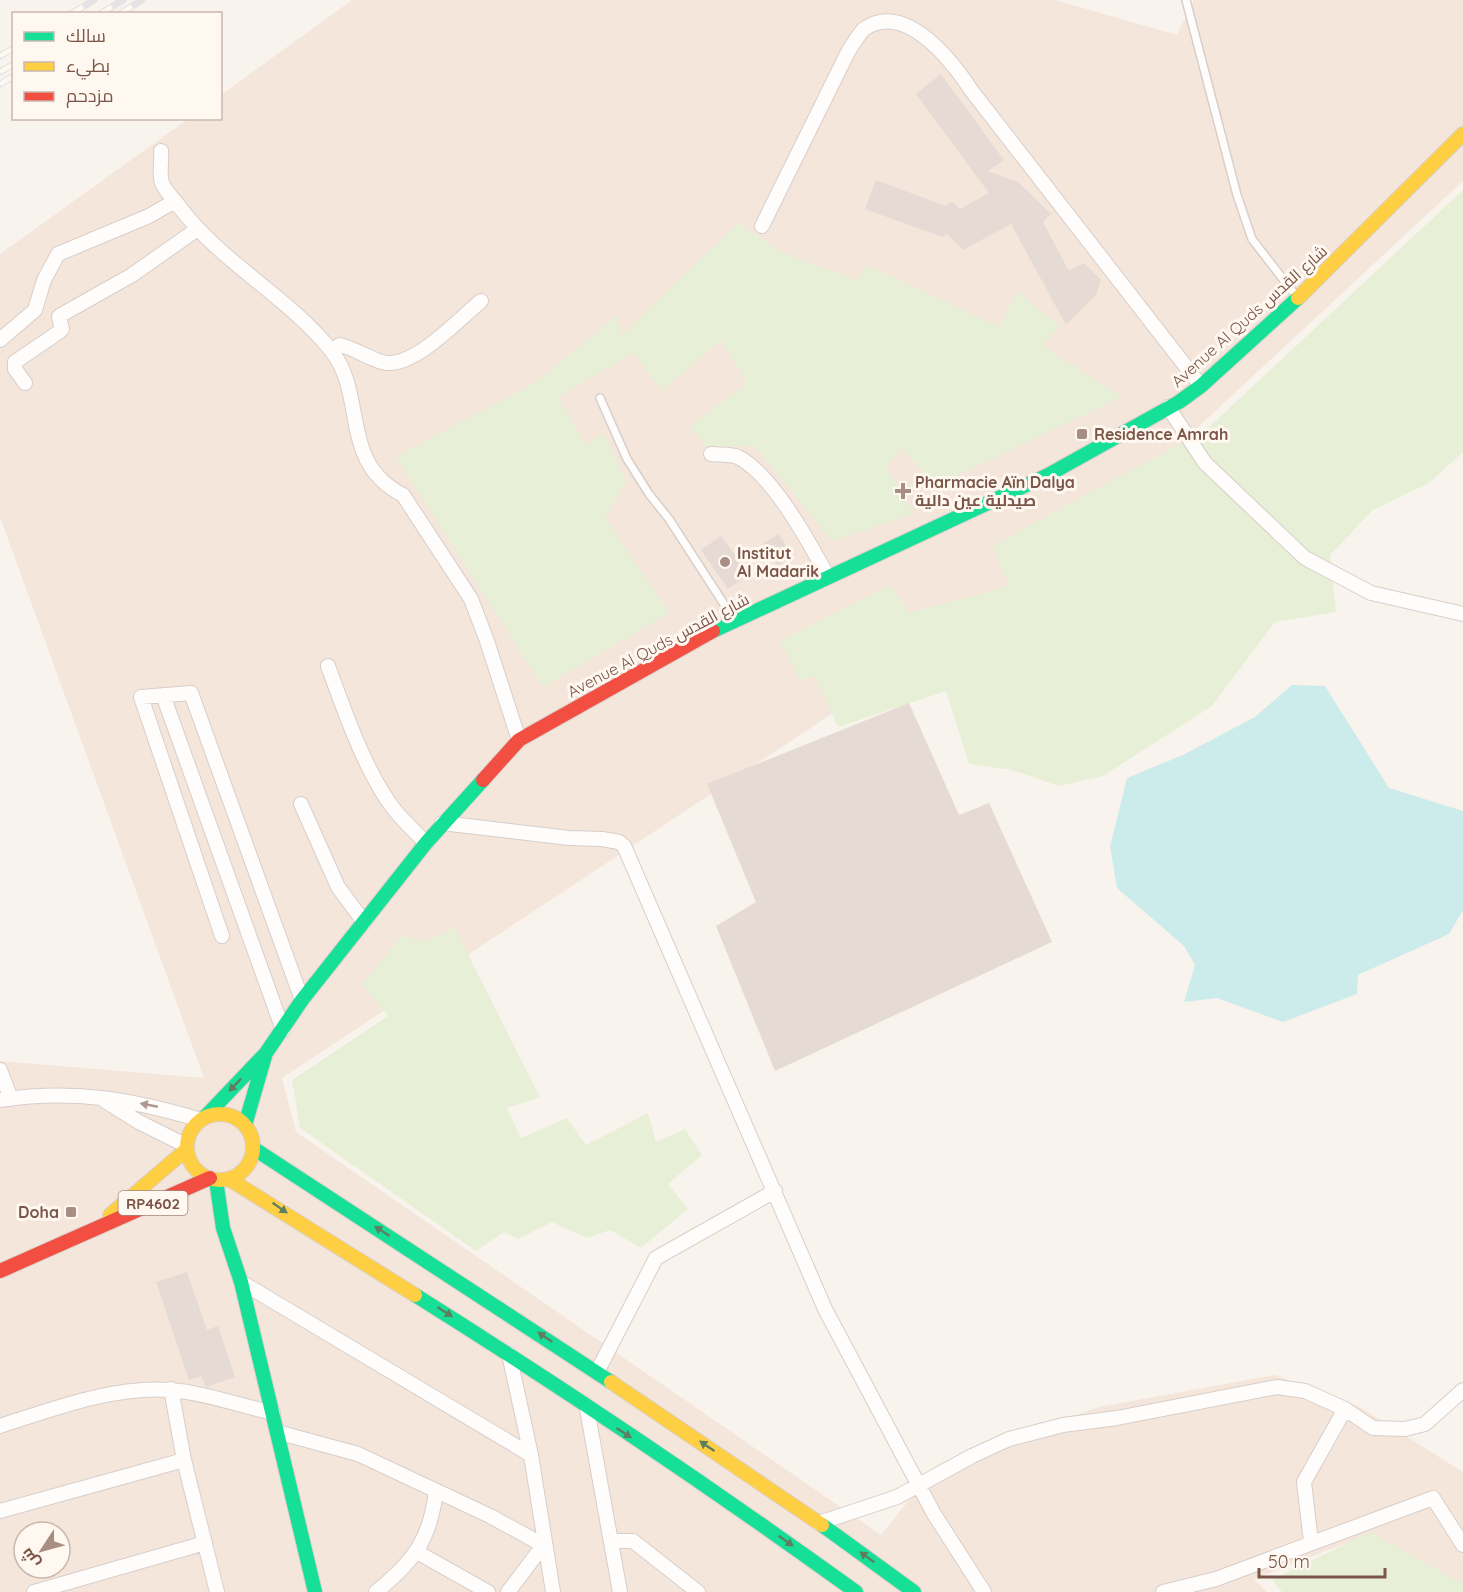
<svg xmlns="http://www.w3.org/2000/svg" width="1463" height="1592" font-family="Quicksand,Cairo,sans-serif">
<rect width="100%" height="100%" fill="#f9f3ed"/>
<!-- residential -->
<path fill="#f4e6db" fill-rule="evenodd" d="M352 0H1055L1177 35 1194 0H1463V181L1031 582 282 1078 296 1132 881 1535 938 1464 1099 1407 1275 1375 1358 1406 1463 1472V1592H1399L1344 1544 1254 1579 1267 1592H0V1061L204 1078 0 517V254L188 119 220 118 221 95ZM24 1532H60V1568H24Z"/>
<!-- green -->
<path fill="#e7f0d6" d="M1463 190V452L1429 483 1373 510 1330 555 1336 612 1275 622 1212 706 1103 776 1059 786 1012 770 969 764 946 691 838 727 815 676 800 680 780 641 891 585 909 613 1010 586 992 546 1207 429Z
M738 223 785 254 856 280 867 265 999 327 1017 291 1060 327 1041 345 1122 397 935 486 902 448 886 467 914 514 832 541 755 446 706 447 690 426 747 383 721 340 662 391 633 353 558 397 586 445 604 433 626 482 605 518 669 613 543 687 396 457 536 382 617 316 621 336Z
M454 927 540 1097 507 1108 521 1138 567 1118 586 1145 648 1113 656 1142 685 1129 702 1155 668 1184 688 1209 641 1248 610 1230 587 1238 552 1222 518 1239 504 1232 476 1251 300 1128 292 1080 388 1016 362 984 402 936 426 942Z
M1370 1532 1463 1584V1592H1282L1272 1580Z"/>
<!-- water -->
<path fill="#ccebeb" d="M1292 685 1325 686 1389 788 1463 811V910L1449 934 1358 975 1357 994 1283 1022 1217 998 1184 1002 1195 965 1184 946 1117 888 1110 847 1127 778 1183 755 1255 717Z"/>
<!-- building -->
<path fill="#e6dad4" d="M941 74 1004 160 988 171 1018 182 1051 214 1043 222 1069 271 1084 263 1101 280 1096 295 1066 325 1011 224 963 250 947 234 942 237 865 209 876 180 946 206 951 201 960 209 989 193 916 94Z
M779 534 792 556 777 566 763 544Z
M721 536 749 574 728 589 701 550Z
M909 703 959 815 989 803 1052 942 775 1071 716 926 756 902 707 784Z
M187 1272 207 1330 218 1326 235 1377 206 1387 201 1376 189 1380 156 1282Z"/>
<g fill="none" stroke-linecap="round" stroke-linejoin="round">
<defs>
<path id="lane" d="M1186 0 1237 195 1252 239 1296 296
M600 398 627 459 649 494 669 519 733 618"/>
<path id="street" d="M161 151C162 160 159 175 162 183 165 191 174 199 178 205 220 262 286 295 330 349 368 395 338 462 403 495L471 599 487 641 519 740
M762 226 848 52C853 44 858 35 864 29 905 0 952 61 971 90L1201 386
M0 340 35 310 44 280 58 254 149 216 175 201
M331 350 340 345C355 348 376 363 388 363 418 364 459 319 481 301
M25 383 15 369V362L59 332 62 329 59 317 61 315 132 275 196 230
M1168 407 1205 463 1305 558 1371 593 1463 614
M711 454C720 455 731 454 738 457 772 474 809 542 827 575
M328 666C344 710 367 777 397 813 406 823 416 833 426 843
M163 695 283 1030
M301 804 338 887 364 922
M442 823 569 838 602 839 619 842 624 846 825 1309 934 1514 984 1592
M222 936 141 697 191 693 302 1000
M0 1070 11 1099
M102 1099 139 1122 187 1146
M0 1100C74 1089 130 1099 201 1120
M241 1282 531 1455
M509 1354 531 1455 553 1592
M597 1372 656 1258 775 1191
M171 1389 184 1460 217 1592
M587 1409 620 1592
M0 1426C53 1409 113 1386 170 1390 202 1392 241 1406 273 1413
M277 1432 358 1454 490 1516 545 1546
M0 1511 184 1460
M819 1523 897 1497 972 1456 1009 1439 1063 1425 1117 1418 1277 1387 1305 1391 1345 1409 1373 1428 1405 1429 1425 1424 1463 1390
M611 1541H633L698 1592
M1311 1542 1304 1482 1345 1409
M417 1552 488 1592
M34 1592 205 1543
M376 1592C414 1561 430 1540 436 1491
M508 1592 542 1547
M1163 1592 1216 1579 1433 1498 1463 1545"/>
<path id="fast" d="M713 631 1048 475 1179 402 1201 386 1298 298
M204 1118 266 1053 302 1000 426 843 483 780
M245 1125 265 1056
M253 1148 611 1382
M216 1180 223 1228 241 1282 315 1592
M415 1295C565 1389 712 1488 856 1592
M822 1525 914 1592"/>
<path id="slow" d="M1298 298 1463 134
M187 1147a33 33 0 1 1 66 0a33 33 0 1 1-66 0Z
M229 1179 415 1295
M110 1215 187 1149
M611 1382 822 1525"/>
<path id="jam" d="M483 780 519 740 713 631
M0 1271 210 1178"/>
</defs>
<!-- lane casing -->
<use href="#lane" stroke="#d8cec9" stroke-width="10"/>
<!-- street casing -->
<use href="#street" stroke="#d8cec9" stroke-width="16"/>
<!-- fast casing -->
<use href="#fast" stroke="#dad0ca" stroke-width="16"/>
<!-- slow casing -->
<use href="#slow" stroke="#dad0ca" stroke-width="16"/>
<!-- jam casing -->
<use href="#jam" stroke="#dad0ca" stroke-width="16"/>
<!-- lane -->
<use href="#lane" stroke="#fefdfc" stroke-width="7"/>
<!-- street -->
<use href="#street" stroke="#fefdfc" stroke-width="14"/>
<!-- fast -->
<use href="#fast" stroke="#16e098" stroke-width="14"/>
<!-- slow -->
<use href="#slow" stroke="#ffcf43" stroke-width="14"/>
<!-- jam -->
<use href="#jam" stroke="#f24e42" stroke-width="14"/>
<defs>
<path id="rail" d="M71 14 94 0
M100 14 123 0
M120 14 142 0
M0 56 14 48
M0 72 14 64
M0 84 14 76"/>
</defs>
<!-- rail casing -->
<use href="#rail" stroke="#e5e3e6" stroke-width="7"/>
<!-- rail -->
<use href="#rail" stroke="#fff8f0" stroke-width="4.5" stroke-dasharray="14" stroke-linecap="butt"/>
</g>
<!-- one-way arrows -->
<defs><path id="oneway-solid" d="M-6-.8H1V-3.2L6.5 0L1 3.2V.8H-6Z" transform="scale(1.5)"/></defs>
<g fill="#5d7f60">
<use href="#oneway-solid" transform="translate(235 1085) rotate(134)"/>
<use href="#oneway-solid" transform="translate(280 1208) rotate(35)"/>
<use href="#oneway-solid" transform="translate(382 1231) rotate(-147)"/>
<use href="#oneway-solid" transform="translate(445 1312) rotate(33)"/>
<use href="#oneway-solid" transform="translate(545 1337) rotate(-146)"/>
<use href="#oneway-solid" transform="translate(624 1433) rotate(33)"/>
<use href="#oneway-solid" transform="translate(707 1446) rotate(-146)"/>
<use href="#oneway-solid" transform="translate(786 1541) rotate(35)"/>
<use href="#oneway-solid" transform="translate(867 1557) rotate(-144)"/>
</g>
<use fill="#af9990" href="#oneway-solid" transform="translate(149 1105) rotate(-169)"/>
<!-- markers -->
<g fill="#a78d82" stroke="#fff8f0" stroke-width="2">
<rect x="1076" y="428" width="12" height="12" rx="3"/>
<path d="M900 482h6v6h6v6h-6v6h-6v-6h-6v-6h6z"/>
<circle cx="725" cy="562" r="6"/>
<rect x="65" y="1206" width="12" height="12" rx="3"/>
</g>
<g text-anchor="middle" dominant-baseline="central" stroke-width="6" stroke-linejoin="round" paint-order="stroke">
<!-- shield labels -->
<rect fill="#fff8f0" stroke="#a3877a" stroke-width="1.5" x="118.5" y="1191" width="69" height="24" rx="4.5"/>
<g font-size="15" font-weight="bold" fill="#7b5648">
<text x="153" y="1203">RP4602</text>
</g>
<!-- street labels -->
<g font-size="16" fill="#7b5648" stroke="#fff8f0">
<text transform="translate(1249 316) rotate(-42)">Avenue Al Quds شارع القدس</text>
<text transform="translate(658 645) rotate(-28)">Avenue Al Quds شارع القدس</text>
</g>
<!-- poi labels -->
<g font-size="16" font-weight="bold" fill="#7b5648" stroke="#fff8f0" text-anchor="start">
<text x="1094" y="434">Residence Amrah</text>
<text x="915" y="482">Pharmacie Aïn Dalya<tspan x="915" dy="18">صيدلية عين دالية</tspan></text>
<text x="737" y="553">Institut<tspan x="737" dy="18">Al Madarik</tspan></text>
<text x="59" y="1212" text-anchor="end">Doha</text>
</g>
</g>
<!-- legend -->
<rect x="12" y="12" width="210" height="108" fill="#fff8f0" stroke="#cab7ad" stroke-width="1.5"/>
<rect x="24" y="32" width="30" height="9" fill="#16e098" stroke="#cab7ad" stroke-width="1.5"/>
<text x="66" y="42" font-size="18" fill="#7b5648">سالك</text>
<rect x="24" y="62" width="30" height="9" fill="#ffcf43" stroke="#cab7ad" stroke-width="1.5"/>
<text x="66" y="72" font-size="18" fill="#7b5648">بطيء</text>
<rect x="24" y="92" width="30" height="9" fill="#f24e42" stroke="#cab7ad" stroke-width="1.5"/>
<text x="66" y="102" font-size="18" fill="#7b5648">مزدحم</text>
<!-- north arrow -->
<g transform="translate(42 1550) rotate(234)"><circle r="28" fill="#fff8f0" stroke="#cab7ad" stroke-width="1.5"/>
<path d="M0-4.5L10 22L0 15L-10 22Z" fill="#a78d82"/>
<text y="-9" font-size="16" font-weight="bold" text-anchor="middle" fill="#7b5648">ش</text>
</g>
<!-- scale -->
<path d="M1259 1568v9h126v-9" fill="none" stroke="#7b5648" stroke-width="3"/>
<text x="1268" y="1568" font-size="18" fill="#7b5648" stroke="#fff8f0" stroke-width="4.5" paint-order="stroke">50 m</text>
</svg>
